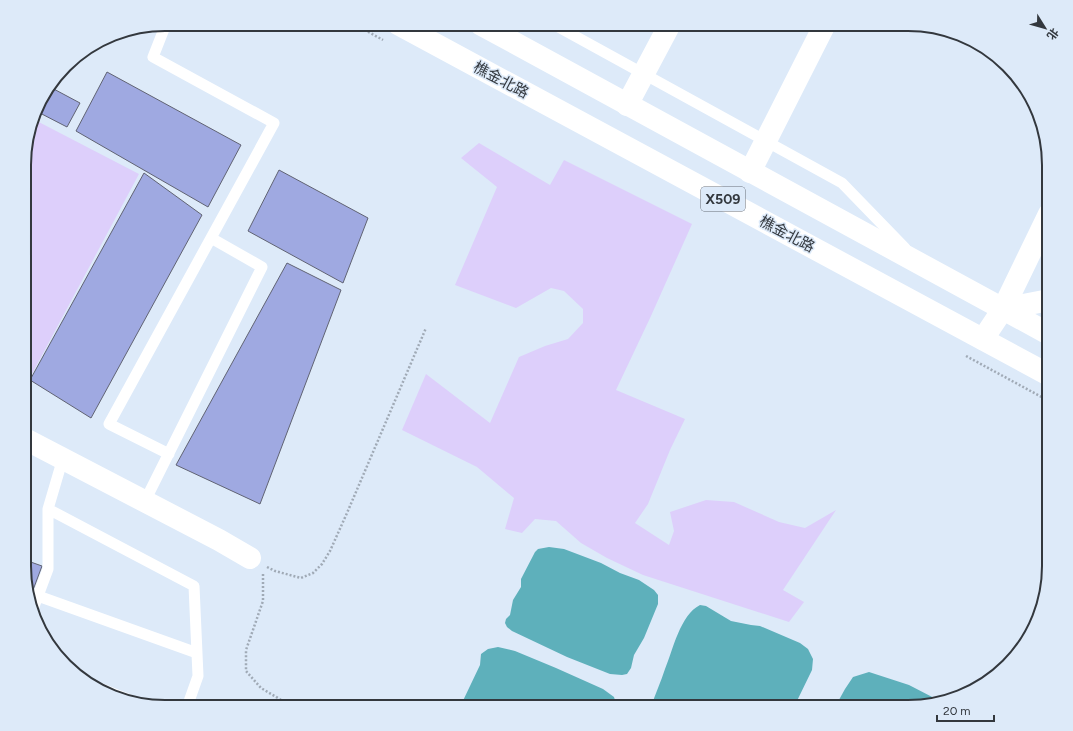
<svg xmlns="http://www.w3.org/2000/svg" width="1073" height="731" font-family="Figtree,'Noto Sans SC',sans-serif">
<rect width="100%" height="100%" fill="#ddeaf9"/>
<!-- green -->
<path fill="#ddcffb" d="M33 119 139 174 25 387V147Z
M479 143 550 185 564 160 692 224 651 316 616 390 685 419 670 450 648 504 635 523 669 545 674 531 670 512 706 500 734 502 779 522 805 528 836 510 783 590 804 602 789 622 643 575 607 558 581 543 556 521 535 519 522 533 505 529 514 498 477 467 402 430 426 374 490 423 519 357 545 346 568 339 583 323V309L564 291 551 288 516 308 455 285 497 187 461 158Z"/>
<!-- water -->
<path fill="#5eb0bb" d="M549 547 564 549 601 563 620 573 639 580 654 590 658 595V604L644 638 634 655 631 668 627 674 622 675 610 674 567 657 512 631 507 627 505 623 506 619 510 615 513 600 521 587V579L535 552 538 549Z
M700 605 706 606 731 621 751 625 760 626 800 643 808 649 813 659 812 670 794 707H651C655 694 661 682 665 669 673 650 680 615 700 605Z
M498 647 515 651 556 668 603 689 614 697 617 707H460L480 665 481 654 488 649Z
M869 672 909 685 938 700 908 707H835L845 689 853 677Z"/>
<!-- building -->
<path fill="#9fa9e1" stroke="#606373" d="M107 72 241 145 208 207 76 131Z
M50 87 80 103 67 127 36 111 39 102Z
M279 170 368 218 343 283 248 231Z
M144 173 202 215 91 418 30 380Z
M287 263 341 290 260 504 176 465Z
M25 560 42 566 30 598 25 584Z"/>
<g fill="none" stroke-linecap="round" stroke-linejoin="round">
<!-- path -->
<path stroke="#a0aab6" stroke-width="2.5" stroke-dasharray="2 2" stroke-linecap="butt" d="M354 24 383 40
M966 356 1049 401
M267 567 275 571 301 578 313 573 322 564 330 551 347 513 426 328
M263 574V601L246 650V671L261 688 293 707
M633 707 634 705"/>
<!-- service -->
<path stroke="#fff" stroke-width="11" d="M166 24 153 57 274 123 109 424 169 454
M553 24 842 183 905 248
M145 501 262 267 211 238
M48 509 194 586 198 676 187 707
M38 596 197 653
M33 609 48 569V509L63 458
M97 687 138 703"/>
<!-- minor -->
<path stroke="#fff" stroke-width="22" d="M627 105 670 24
M750 172 825 24
M983 339 1003 309 1049 214
M25 439 219 540 250 558"/>
<!-- secondary -->
<path stroke="#fff" stroke-width="22" d="M1003 309 1049 300"/>
<!-- primary -->
<path stroke="#fff" stroke-width="22" d="M398 24 1049 375
M480 24 1049 334"/>
</g>
<g text-anchor="middle" dominant-baseline="central" stroke-width="3" stroke-linejoin="round" paint-order="stroke">
<!-- shield labels -->
<rect fill="#ddeaf9" stroke="#666d76" stroke-width="1" x="701" y="187" width="44" height="24" rx="3"/>
<g font-size="14" font-weight="bold" fill="#33383e">
<text x="723" y="199">X509</text>
</g>
<!-- street labels -->
<g font-size="15" fill="#33383e" stroke="#ddeaf9">
<text transform="translate(501 80) rotate(28)">樵金北路</text>
<text transform="translate(787 234) rotate(28)">樵金北路</text>
</g>
</g>
<!-- crop -->
<path d="M0 0H1073V731H0ZM165 31H908A134 134 0 0 1 1042 165V566A134 134 0 0 1 908 700H165A134 134 0 0 1 31 566V165A134 134 0 0 1 165 31Z" fill="#ddeaf9" fill-rule="evenodd"/>
<path fill="none" stroke="#33383e" stroke-width="2" d="M165 31H908A134 134 0 0 1 1042 165V566A134 134 0 0 1 908 700H165A134 134 0 0 1 31 566V165A134 134 0 0 1 165 31Z"/>
<!-- north arrow -->
<g transform="translate(1045 28) rotate(127)" stroke="#ddeaf9" stroke-width="3" paint-order="stroke">
<path d="M0-3L7 15L0 10L-7 15Z" fill="#33383e"/>
<text y="-6" font-size="11" font-weight="bold" text-anchor="middle" fill="#33383e">北</text>
</g>
<!-- scale -->
<path d="M937 715v6h57v-6" fill="none" stroke="#33383e" stroke-width="2"/>
<text x="943" y="715" font-size="12" fill="#33383e" stroke="#ddeaf9" stroke-width="3" paint-order="stroke">20 m</text>
</svg>
